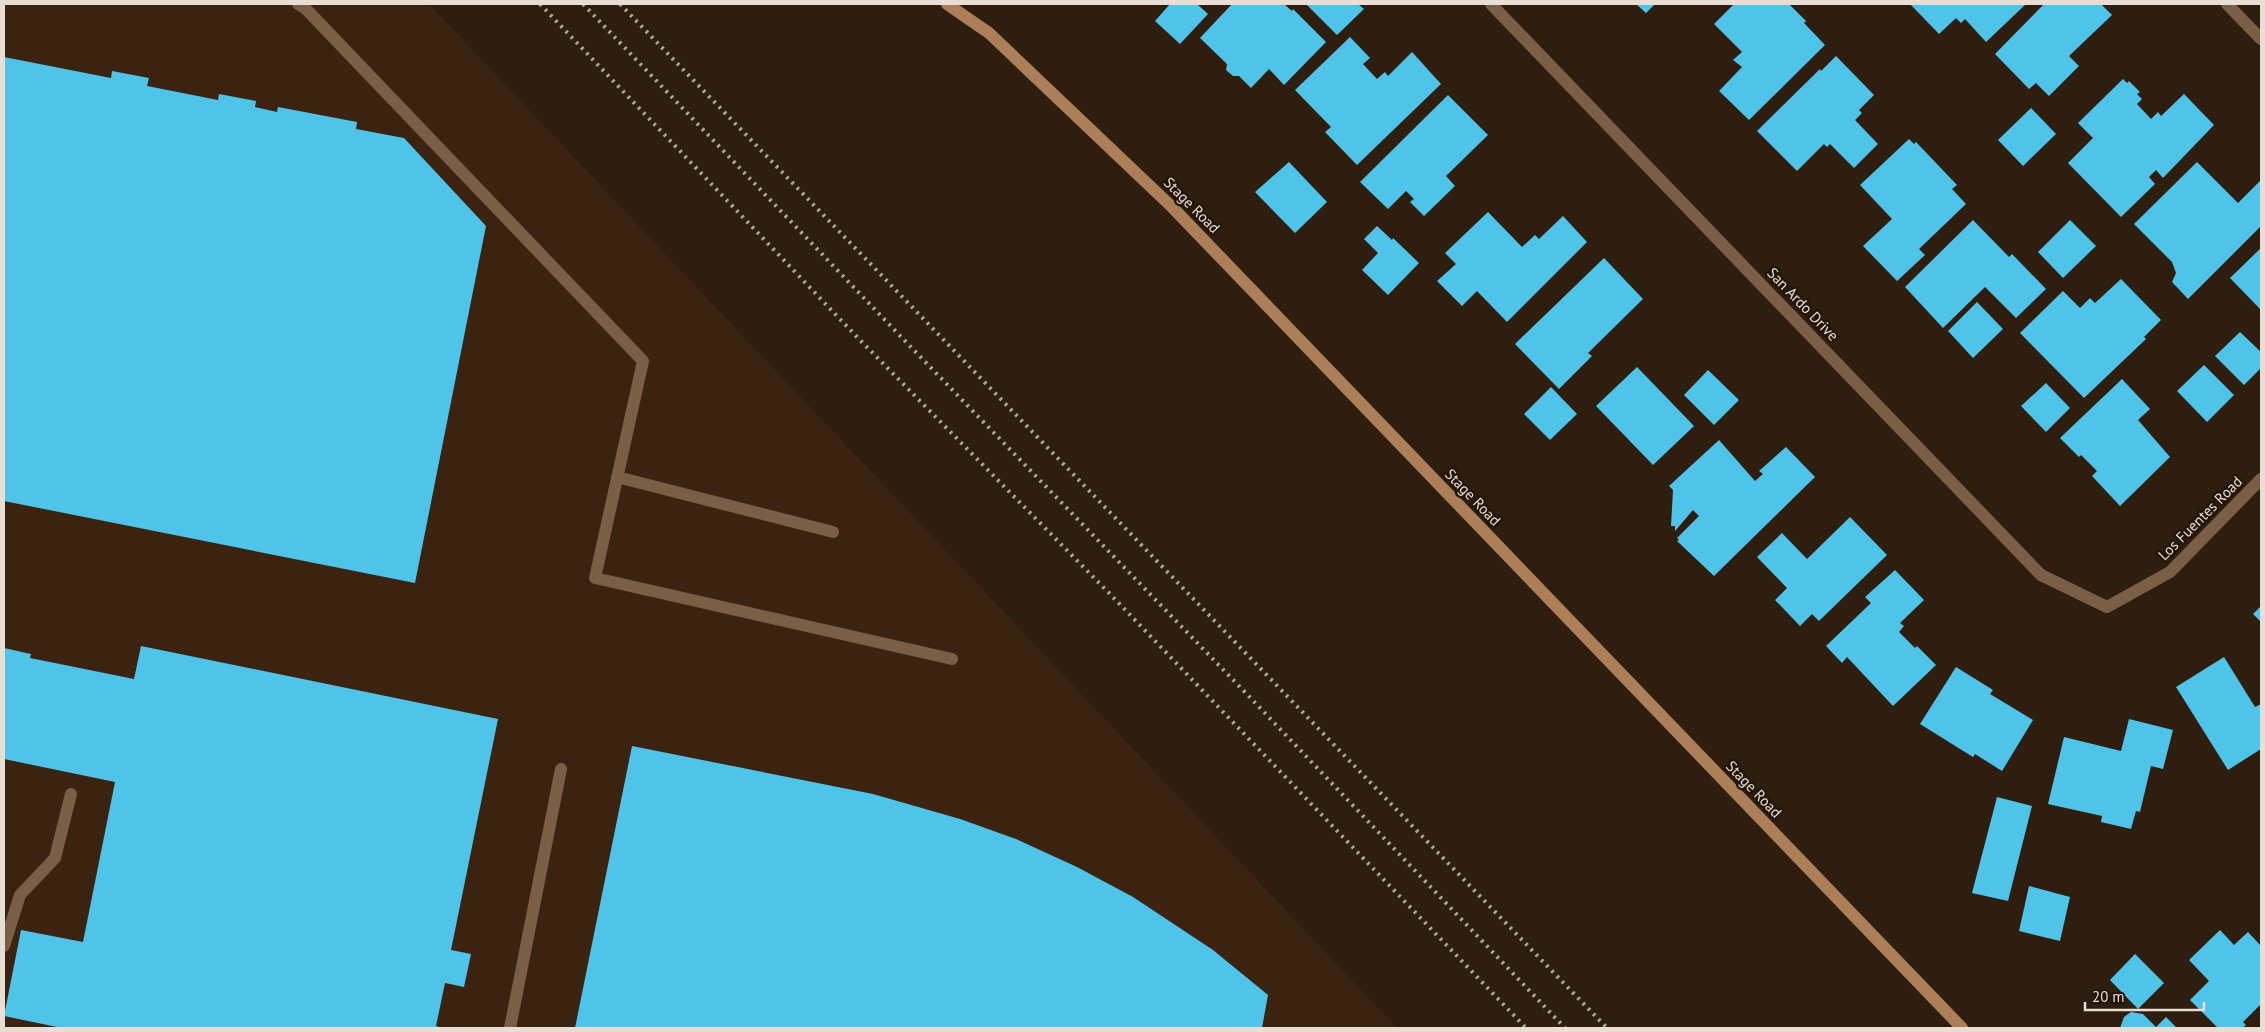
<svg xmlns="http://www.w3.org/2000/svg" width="2265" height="1032" font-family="'PT Sans',sans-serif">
<rect width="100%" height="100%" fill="#2e1e0f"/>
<!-- built -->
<path fill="#3a2411" d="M4 4H429L1397 1028H4Z"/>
<!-- building -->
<path fill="#50c4e8" d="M1170 4H1197L1208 14 1180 44 1155 21Z
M1232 4H1287L1285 5 1292 11 1293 9 1326 42 1284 85 1269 69 1251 88 1239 76H1233L1226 70 1227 64 1200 38Z
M1306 4H1358L1364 9 1337 35Z
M1636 4H1655L1646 13Z
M1734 4H1789L1806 21 1804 23 1825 45 1749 120 1719 91 1742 67 1733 60 1742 52 1714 24Z
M1910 4H2026L1986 42 1965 19 1961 23 1956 18 1939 34Z
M2044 4H2101L2112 15 2069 56 2079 66 2049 96 2036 83 2029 89 1995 54Z
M1350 37 1370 58 1363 64 1377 79 1385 72 1388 76 1412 52 1441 84 1357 165 1325 132 1331 127 1295 90Z
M1836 56 1874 95 1859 110 1862 113 1855 120 1878 144 1854 168 1830 144 1827 147 1824 144 1797 171 1757 131 1820 69 1821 71Z
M4 57 111 78 112 71 149 78 147 86 218 100 219 94 256 101 255 107 277 112 278 107 357 122 356 129 404 138 486 226 415 583 4 501Z
M2123 79 2127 83 2129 81 2140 92 2137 94 2142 99 2137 104 2151 119 2158 112 2161 116 2184 94 2214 125 2163 178 2156 170 2149 177 2155 184 2121 217 2068 163 2093 138 2078 123Z
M1448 95 1488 135 1446 176 1455 186 1424 216 1410 202 1414 199 1406 191 1388 209 1360 182Z
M2031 108 2056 134 2023 166 1998 140Z
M1909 139 1914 144 1916 142 1957 185 1952 189 1966 204 1919 249 1925 255 1897 281 1863 246 1892 219 1860 185Z
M1289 162 1327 202 1295 233 1255 192Z
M2197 162 2238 203 2261 180V226L2188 299 2172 282 2176 273 2172 262 2134 224Z
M1488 212 1522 247 1535 235 1539 239 1563 216 1587 242 1507 322 1477 291 1462 306 1437 281 1456 264 1445 253Z
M1973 220 2009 257 2012 254 2046 289 2016 318 1985 287 1943 328 1905 287Z
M2070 220 2096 246 2063 278 2038 252Z
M1377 226 1392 240 1393 238 1419 263 1388 295 1362 270 1378 253 1364 239Z
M2261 248V310L2230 278Z
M1604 258 1643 299 1588 353 1592 356 1559 389 1515 344Z
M2121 279 2161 320 2144 337 2146 339 2084 398 2020 333 2063 291 2080 308 2090 298 2095 303Z
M1977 302 2003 329 1973 358 1948 331Z
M2240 332 2261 352V368L2244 385 2215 356Z
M2204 365 2234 395 2207 422 2177 391Z
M1637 367 1694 426 1653 465 1596 406Z
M1708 370 1739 400 1714 425 1684 395Z
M2122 379 2150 409 2138 420 2170 457 2120 506 2092 476 2097 471 2081 455 2079 457 2060 438Z
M2046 383 2070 408 2046 432 2021 406Z
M1551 387 1577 414 1550 440 1524 414Z
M1719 440 1755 481 1763 474 1759 471 1786 447 1815 477 1714 576 1677 541 1679 540 1677 538 1699 516 1693 510 1675 531V526H1671L1673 490 1669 486Z
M1850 517 1887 555 1819 621 1812 614 1800 626 1775 600 1787 588 1757 557 1782 533 1807 559Z
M1895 570 1924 600 1900 623 1904 626 1899 632 1915 648 1917 646 1936 665 1893 706 1847 657 1842 663 1826 646 1871 603 1865 597Z
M2261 606V622L2253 614Z
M141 646 498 719 451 950 471 954 464 987 445 983 436 1026 442 1028H62L4 1016 21 930 83 942 115 782 4 759V648L31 654 30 658 134 679Z
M2224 657 2255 707 2261 704V749L2228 770 2176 687Z
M1956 667 1993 690 1990 694 2033 720 2002 771 1975 754 1973 757 1920 724Z
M2129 719 2173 730 2163 769 2151 766 2140 812 2136 811 2131 829 2101 822 2102 816 2048 804 2064 737 2121 751Z
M632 746 873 794 960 819 1016 839 1077 867 1133 897 1213 950 1268 995 1262 1028H575Z
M1997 797 2032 806 2008 901 1972 893Z
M2029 886 2070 897 2060 941 2019 931Z
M2220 930 2234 945 2248 932 2261 946V1004L2243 1022 2246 1025 2242 1028H2218L2190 1000 2209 981 2189 960Z
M2135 954 2164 983 2138 1009 2110 980Z
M2131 1012 2143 1014 2156 1027 2166 1017 2177 1028H2120L2124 1017Z"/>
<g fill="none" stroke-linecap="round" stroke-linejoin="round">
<!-- service -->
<path stroke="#7a5e46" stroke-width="12" d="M298 4 306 9 643 361 595 578 952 659
M617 477 833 532
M4 946 20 895 55 858 71 794
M510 1028 561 769"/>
<!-- minor -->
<path stroke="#7a5e46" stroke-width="12" d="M1491 4 2041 575 2107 607 2170 572 2261 479
M2227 4 2261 39"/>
<!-- secondary -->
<path stroke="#ad7f58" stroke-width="12" d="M947 4 989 33 1172 207 1962 1028"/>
<!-- rail -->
<path stroke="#b0a398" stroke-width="4" stroke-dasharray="2.5 5" stroke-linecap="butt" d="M540 4 857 337 1111 595 1526 1028
M583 4 906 342 1241 688 1565 1028
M620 4 1607 1028"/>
</g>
<g text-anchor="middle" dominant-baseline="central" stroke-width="5" stroke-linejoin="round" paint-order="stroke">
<!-- street labels -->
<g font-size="15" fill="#e9ded4" stroke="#241507">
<text transform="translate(1192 205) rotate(45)">Stage Road</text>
<text transform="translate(1803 304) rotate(46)">San Ardo Drive</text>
<text transform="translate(1473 497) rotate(46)">Stage Road</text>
<text transform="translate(2200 518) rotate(-45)">Los Fuentes Road</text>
<text transform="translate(1754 789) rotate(46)">Stage Road</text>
</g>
</g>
<!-- border -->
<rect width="2265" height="1032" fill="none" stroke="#e9ded4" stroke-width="10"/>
<!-- scale -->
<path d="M2085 1002v8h119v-8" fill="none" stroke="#e9ded4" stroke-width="2.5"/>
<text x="2092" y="1002" font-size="15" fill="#e9ded4" stroke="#241507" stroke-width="4" paint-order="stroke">20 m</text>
</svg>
